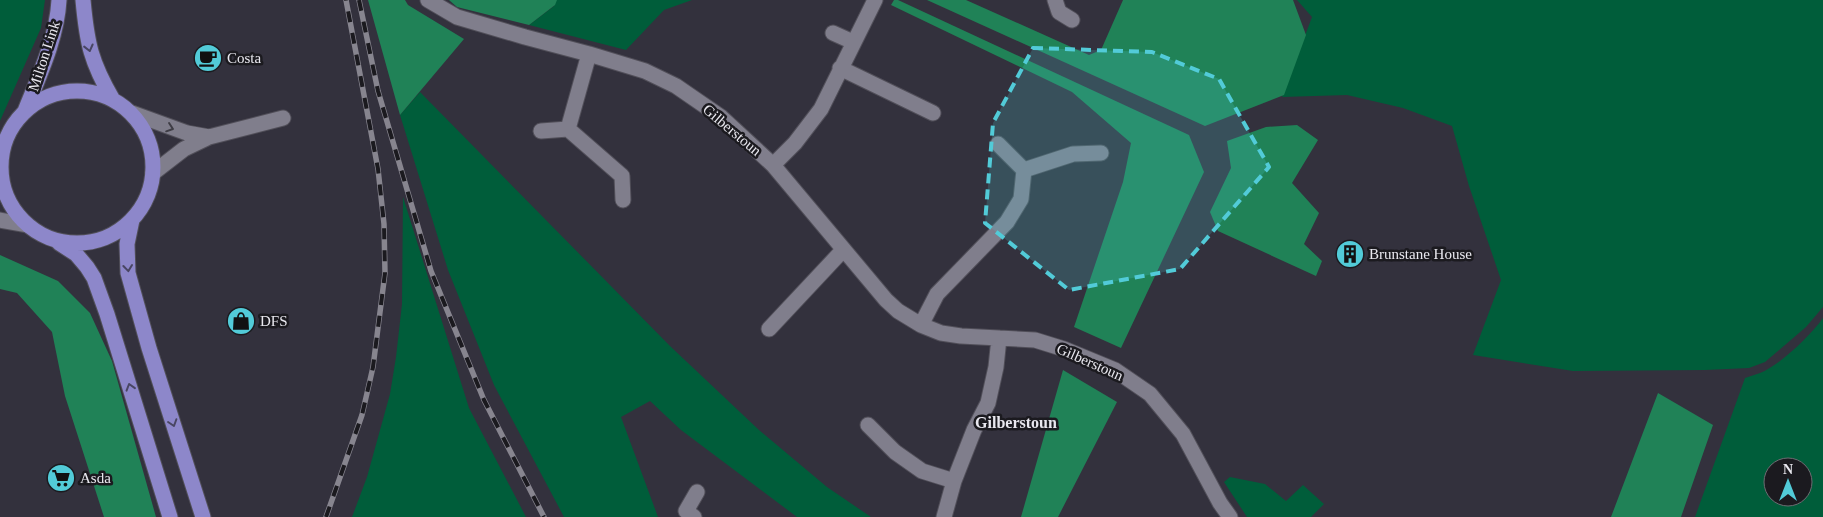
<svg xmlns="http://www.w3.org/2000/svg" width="1823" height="517" font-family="'Times New Roman',serif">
<rect width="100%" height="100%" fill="#33313d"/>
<!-- green -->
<path fill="#005d3a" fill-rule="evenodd" d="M0 0H45L41 28 0 121Z
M556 0H692L664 10 626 50 529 25 554 6Z
M1297 0H1823V307L1806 327 1765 362 1749 368 1705 370 1573 371 1473 355 1501 280 1469 186 1452 126 1403 108 1347 95 1282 97 1312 17Z
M420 92 670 346 759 430 827 487 871 517H797L681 430 650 401 621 417 658 517H564L494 385 448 270 400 115Z
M403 197 469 408 526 517H352L367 477 390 394 396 357 402 304Z
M1823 318V517H1695L1745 378C1750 376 1755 375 1760 373 1780 365 1810 336 1823 318ZM1773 467H1803V497H1773Z
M1230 477 1265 484 1286 501 1303 485 1324 504 1311 517H1247L1224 482Z"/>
<!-- forest -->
<path fill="#208257" d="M368 0H405L408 5 464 39 400 115Z
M449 0H557L555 5 529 25 457 7Z
M894 0H898L1189 135 1204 172 1121 348 1074 327 1123 182 1131 143 1072 92 891 5Z
M927 0H966L1089 55 1101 50 1123 0H1293L1306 35 1284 95 1205 126Z
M1297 125 1318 140 1292 183 1319 213 1304 244 1322 261 1316 276 1218 231 1210 212 1231 168 1227 141 1266 127Z
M0 255 58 281 90 313 112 361 156 517H104L65 396 52 332 17 293 0 289Z
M1063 370 1117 402 1058 517H1021Z
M1658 393 1713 425 1681 517H1611Z"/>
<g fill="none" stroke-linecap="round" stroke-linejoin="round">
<defs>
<path id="minor" d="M428 0 457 17 525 37 589 54 645 71 676 86 721 117 773 165 886 300 898 311 921 325 941 333 961 336 1035 340 1064 349 1115 370 1150 394 1183 434 1220 503 1230 517
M1055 0 1059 12 1072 20
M833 33 853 42
M589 54 568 129 622 176 623 200
M840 68 933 113
M132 113 187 133 209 137
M541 131 568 129
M998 144 1024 170
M0 152 3 146
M773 165 795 143 821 109 875 0
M153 173 184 149 209 137 283 118
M0 220 27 225
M921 325 937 294 1007 222 1021 199 1024 170 1073 154 1101 153
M769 329 843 250
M868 425 895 452 922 471 954 481
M694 517 686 511 697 492
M944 517 954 481 974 430 988 403 996 367 999 338"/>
<path id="major" d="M83 0C87 44 91 62 113 100
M1 167a76 76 0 1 1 152 0a76 76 0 1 1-152 0Z
M25 111C39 76 57 38 59 0
M132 220 127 244 128 273 149 348 203 517
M59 243 76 254 87 267 94 278 107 314 170 517"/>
</defs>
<!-- minor casing -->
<use href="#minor" stroke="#514f59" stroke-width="17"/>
<!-- major casing -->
<use href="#major" stroke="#514f59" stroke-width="17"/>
<!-- minor -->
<use href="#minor" stroke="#807e8c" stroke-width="15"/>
<!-- major -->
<use href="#major" stroke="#8d87ca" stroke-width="15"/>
<defs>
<path id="rail" d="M359 0 378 91 431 271 484 400 544 517
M326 517 362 415 373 367 385 273 384 224 378 169 346 0"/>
</defs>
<!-- rail casing -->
<use href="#rail" stroke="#87858f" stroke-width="5.5"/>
<!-- rail -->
<use href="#rail" stroke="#1b1a1f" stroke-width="4" stroke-dasharray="11" stroke-linecap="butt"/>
</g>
<!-- one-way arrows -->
<defs><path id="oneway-chevron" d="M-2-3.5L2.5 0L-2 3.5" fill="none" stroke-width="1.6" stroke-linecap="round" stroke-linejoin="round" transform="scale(1.25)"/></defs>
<g stroke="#494663">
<use href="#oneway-chevron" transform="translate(89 48) rotate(76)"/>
<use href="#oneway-chevron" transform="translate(128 268) rotate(83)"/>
<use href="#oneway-chevron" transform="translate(130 387) rotate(-107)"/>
<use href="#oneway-chevron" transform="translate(173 423) rotate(72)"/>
</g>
<use stroke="#3e3d45" href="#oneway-chevron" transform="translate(170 128) rotate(19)"/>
<!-- marked area -->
<path fill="#52cbd8" fill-opacity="0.2" stroke="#52cbd8" stroke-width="4" stroke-dasharray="10 6" stroke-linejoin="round" d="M1033 48 1152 52 1219 79 1269 167 1180 269 1069 290 985 223 993 123Z"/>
<!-- icons -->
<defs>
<symbol id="cafe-disc" viewBox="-11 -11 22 22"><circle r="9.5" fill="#52cbd8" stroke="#1b1a1f"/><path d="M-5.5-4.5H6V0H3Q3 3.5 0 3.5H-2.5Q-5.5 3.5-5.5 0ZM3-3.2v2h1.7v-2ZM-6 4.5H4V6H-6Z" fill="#111"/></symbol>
<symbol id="building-disc" viewBox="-11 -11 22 22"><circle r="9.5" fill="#52cbd8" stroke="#1b1a1f"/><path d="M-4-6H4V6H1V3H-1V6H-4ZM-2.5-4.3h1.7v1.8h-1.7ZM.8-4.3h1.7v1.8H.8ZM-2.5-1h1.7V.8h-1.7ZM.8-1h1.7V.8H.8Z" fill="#111"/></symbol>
<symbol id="shop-disc" viewBox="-11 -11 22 22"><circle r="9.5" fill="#52cbd8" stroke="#1b1a1f"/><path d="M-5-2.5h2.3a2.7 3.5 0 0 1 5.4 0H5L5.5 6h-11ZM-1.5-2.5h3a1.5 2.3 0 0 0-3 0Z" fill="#111"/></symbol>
<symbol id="supermarket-disc" viewBox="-11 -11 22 22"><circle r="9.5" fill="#52cbd8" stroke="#1b1a1f"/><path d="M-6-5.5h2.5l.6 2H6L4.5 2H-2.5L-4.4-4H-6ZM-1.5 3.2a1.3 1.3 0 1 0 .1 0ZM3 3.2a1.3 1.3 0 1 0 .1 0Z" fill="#111"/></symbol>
</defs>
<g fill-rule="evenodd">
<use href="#cafe-disc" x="192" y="42" width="32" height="32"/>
<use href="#building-disc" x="1334" y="238" width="32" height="32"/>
<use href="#shop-disc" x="225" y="305" width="32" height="32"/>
<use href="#supermarket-disc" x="45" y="462" width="32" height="32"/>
</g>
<g text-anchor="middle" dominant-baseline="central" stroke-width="5" stroke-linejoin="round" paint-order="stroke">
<!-- street labels -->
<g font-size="15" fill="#e9e8ef" stroke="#1b1a1f">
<text transform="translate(44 56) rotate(-72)">Milton Link</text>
<text transform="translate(732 130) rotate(40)">Gilberstoun</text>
<text transform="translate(1090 362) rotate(24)">Gilberstoun</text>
</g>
<!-- poi labels -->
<g font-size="15" fill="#e9e8ef" stroke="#1b1a1f" text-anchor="start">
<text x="227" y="58">Costa</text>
<text x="1369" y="254">Brunstane House</text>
<text x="260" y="321">DFS</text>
<text x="80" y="478">Asda</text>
</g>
<!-- neighbourhood labels -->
<g font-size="16" font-weight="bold" fill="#e9e8ef" stroke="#1b1a1f">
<text x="1016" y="422">Gilberstoun</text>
</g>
</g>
<!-- north arrow -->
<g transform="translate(1788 482)"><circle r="24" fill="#1b1a1f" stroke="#6d6c72"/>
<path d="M0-4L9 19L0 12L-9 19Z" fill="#52cbd8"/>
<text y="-8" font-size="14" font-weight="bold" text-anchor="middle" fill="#e9e8ef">N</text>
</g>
</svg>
